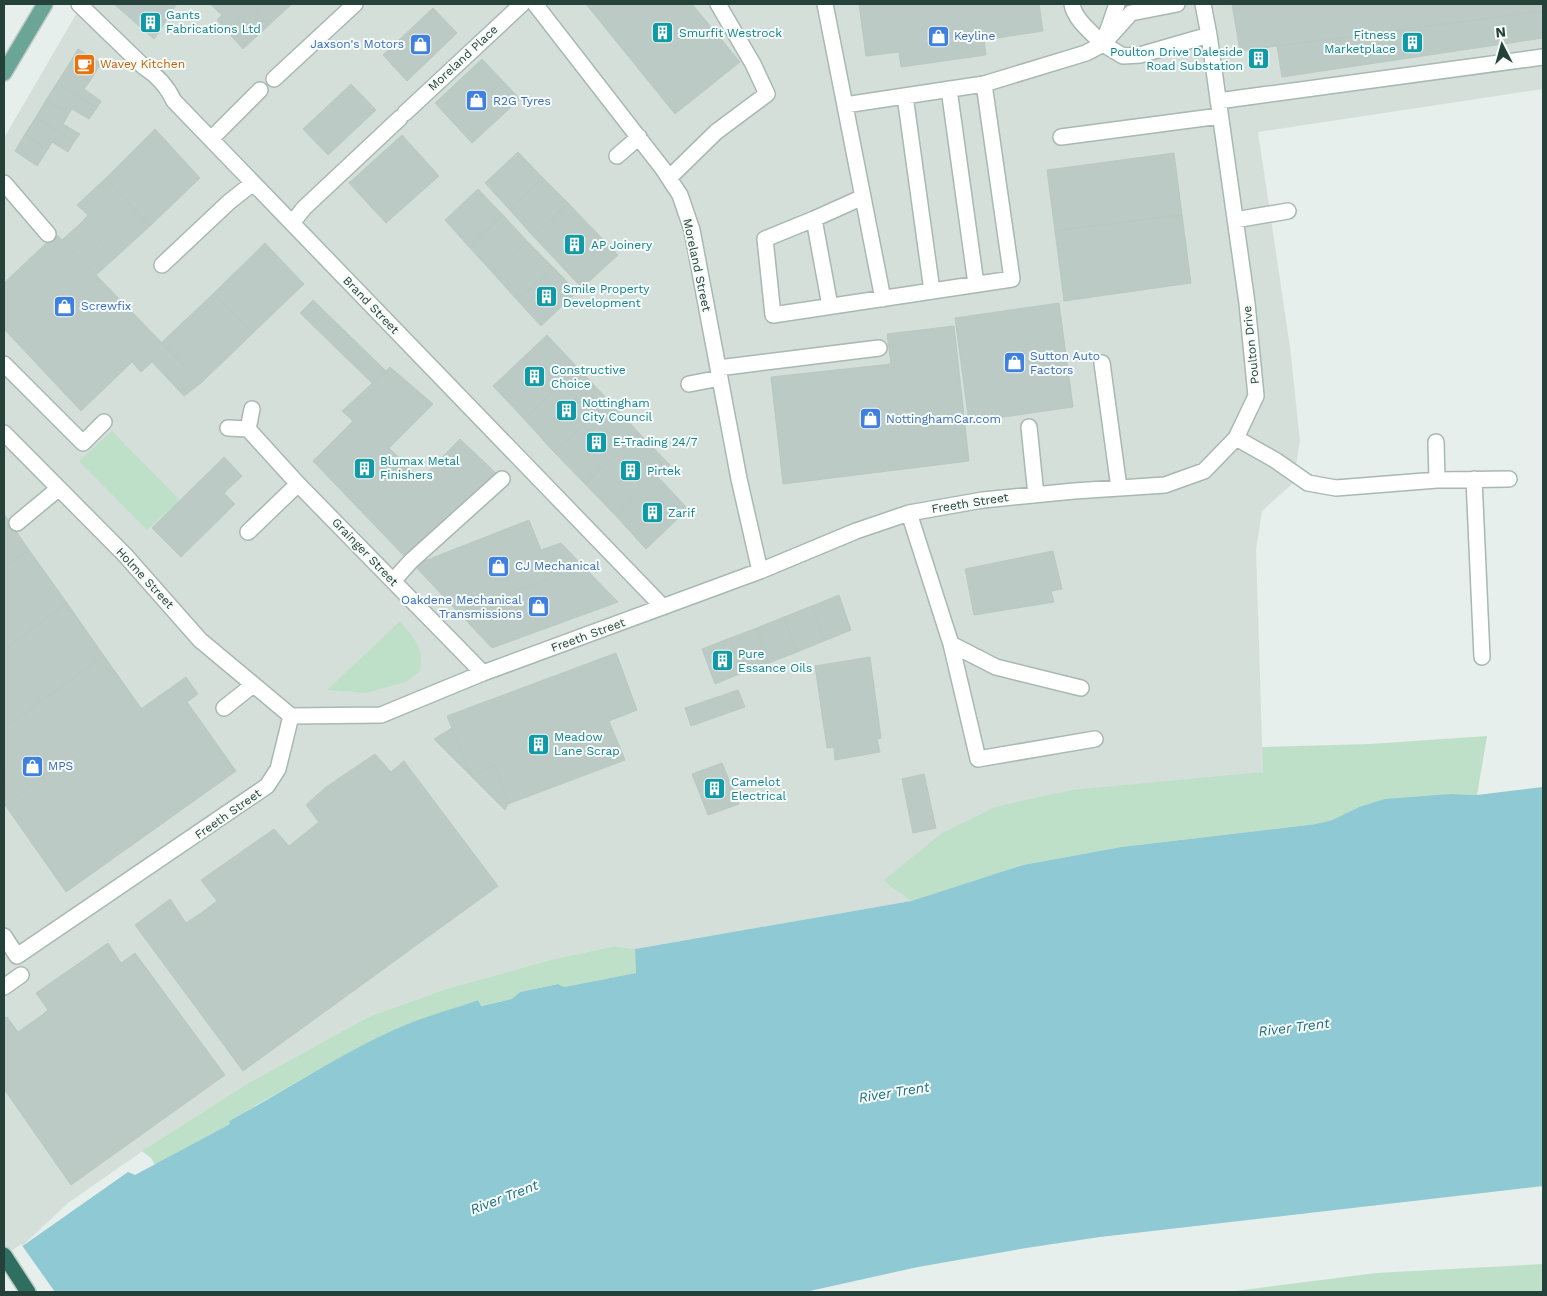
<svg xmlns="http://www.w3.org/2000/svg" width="1547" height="1296" font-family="'Work Sans',sans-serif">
<rect width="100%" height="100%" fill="#e6efeb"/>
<!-- built -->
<path fill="#d4dfda" d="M82 4H1543V89L1258 132 1290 347 1300 441 1293 483 1262 511 1256 550 1263 772 883 881 911 901 635 949 614 946 550 960 446 989 368 1017 245 1085 150 1146 68 1203 4 1263V138Z"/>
<!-- green -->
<path fill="#bfe0c8" d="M112 431 180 500 147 530 79 461Z
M400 621C415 640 424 646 420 671L406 682 366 693 327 690Z
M1487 736 1477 795 1451 794 1359 807 1332 820 1316 824 1121 847 1023 865 911 901 883 881 942 833 995 807 1071 790 1263 772 1262 747 1370 744Z
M614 946 635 949 637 973 563 987 557 984 520 992 512 999 480 1006 478 1000 397 1029 321 1068 229 1121 230 1124 155 1165 151 1158 142 1151 245 1085 368 1017 446 989 550 960Z
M1543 1264V1292H1228L1376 1273Z"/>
<!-- water -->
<path fill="#8ec9d4" d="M1543 787V1186L1100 1237 1026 1248 918 1267 805 1292H4V1259L128 1172 135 1175 230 1124 229 1121C285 1091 338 1055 396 1029 422 1017 451 1010 478 1000L481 1006 512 999 520 992 558 984 564 987 636 973 635 949 911 901 1023 865 1121 847 1316 824 1332 820 1359 807 1385 799 1451 794 1477 795Z"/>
<!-- pier -->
<path fill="#e6efeb" d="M21 1244 55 1292H4V1256Z"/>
<!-- building -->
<path fill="#bbcac4" stroke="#b8c9c2" d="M114 4H177L154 39Z
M212 4H226L256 37 243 49 217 20 222 15 211 5Z
M226 4H249L269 25 256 37Z
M249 4H273L282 13 269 25Z
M273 4H292L282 13Z
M586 4H692L740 62 675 114Z
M859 4H1039L1043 31 984 40 986 55 901 67 899 52 866 56Z
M1232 4H1543V11L1240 51Z
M433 8 457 33 407 81 383 55Z
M1543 11V38L1282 77 1277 46Z
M78 49 101 63 90 81 68 66Z
M1265 51 1266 65 1253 66 1251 53Z
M482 59 520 99 472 143 435 103Z
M68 66 90 81 84 89 101 101 97 108 57 83Z
M57 83 97 108 89 119 72 109 69 114 46 100Z
M351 84 376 110 328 155 303 129Z
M46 100 69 114 63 124 80 134 74 142 36 117Z
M36 117 74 142 68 152 52 142 48 149 25 134Z
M155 129 200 178 150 226 106 178Z
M25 134 48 149 37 166 15 151Z
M402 135 439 176 386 223 349 183Z
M518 152 543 178 509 209 485 183Z
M1174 153 1182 215 1055 231 1047 170Z
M106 178 150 226 115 258 81 223 88 215 77 205Z
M543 178 568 203 533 236 509 209Z
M478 189 503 215 469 247 445 220Z
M568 203 618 255 582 288 533 236Z
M503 215 527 241 493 273 469 247Z
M1182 215 1191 283 1064 301 1055 231Z
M81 223 115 258 96 275 62 240Z
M56 234 96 275 201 383 184 396 152 362 141 372 132 362 81 411 4 329V283Z
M527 241 553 267 517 300 493 273Z
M265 243 304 284 253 333 214 293Z
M553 267 577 292 541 326 517 300Z
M214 293 253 333 201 383 161 343Z
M313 300 386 371 373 384 300 313Z
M1059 303 1073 407 969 422 955 318Z
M954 326 969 461 783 484 771 377 891 364 887 334Z
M547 335 578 368 524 419 493 386Z
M390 367 433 404 389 448 421 479 460 439 497 474 405 557 313 461 353 421 342 411Z
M578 368 609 401 554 452 524 419Z
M609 401 639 433 585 484 554 452Z
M639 433 670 465 616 516 585 484Z
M224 457 242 476 224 493 235 504 181 557 152 528Z
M658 477 688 509 646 549 616 516Z
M4 514 29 550 4 567Z
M529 520 541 550 561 543 583 566 458 612 414 565Z
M29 550 67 603 4 650V567Z
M1053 551 1062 589 1051 591 1054 602 974 615 965 569Z
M583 566 618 602 492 648 458 612Z
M839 595 851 630 824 641 812 606Z
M67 603 104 656 4 728V650Z
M812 606 824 641 797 652 784 617Z
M784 617 797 652 769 663 757 628Z
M757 628 769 663 742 673 730 638Z
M730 638 742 673 715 684 702 649Z
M616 653 637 710 609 721 625 760 508 804 496 765 471 776 447 716Z
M104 656 141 708 5 805 4 728Z
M870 657 881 738 877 739 880 752 835 760 834 747 827 748 815 666Z
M186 677 198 694 187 702 236 771 66 892 5 805Z
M738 690 745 707 691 726 685 708Z
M452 728 471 776 434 739Z
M375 754 391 772 404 761 498 886 243 1071 135 925 170 899 186 923 201 913 217 901 201 880 274 829 289 846 319 822 306 805 326 787Z
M722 763 739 804 708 815 692 774Z
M496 765 508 804 505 810 471 776Z
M924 774 936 828 913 833 902 779Z
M108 943 121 963 135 953 225 1075 71 1185 4 1089V1019L7 1017 18 1032 42 1015 48 1010 36 993Z"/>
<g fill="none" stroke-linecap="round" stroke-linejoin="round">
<defs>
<path id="minor" d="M79 4 144 67C158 76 167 86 174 101L663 607
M535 4 663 169 680 195 692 230 739 479 760 571
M825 4 883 299
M1072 4C1074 19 1092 33 1103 44
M1177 4 1131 13 1103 44 1123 56 1140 55 1209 35
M274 79 355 4
M984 84 1086 53 1103 44 1117 4
M949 89 976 284
M905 96 932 291
M1218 101 1543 57
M405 113 522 4
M1061 137 1220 116
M211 139 260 90
M617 156 639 137
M669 178 716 132 767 94 753 64 718 4
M4 183 48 234
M814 219 765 239 773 315 1012 279 984 84 845 105
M1235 220 1288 211
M292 223 304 208 400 118
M162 265 229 202 253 183
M830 306 814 219 863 197
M1102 363 1119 488
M4 364 83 443 104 422
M718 368 879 348
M689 384 720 378
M1029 427 1036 495
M228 428 248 429
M248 429 298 484 483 673
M248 429 252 409
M4 433 125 555 200 640 291 716
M1236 438 1275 460 1308 483 1336 488 1437 480 1509 479
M1436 442 1437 480
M1474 479 1482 657
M909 513 951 644 996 667 1081 688
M17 523 58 489
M248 532 298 484
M393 581 411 561 502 479
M951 644 978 759 1095 739
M224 708 253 685
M4 936 17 956 267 786 278 769 291 716 381 715 483 673 760 571 856 531 909 513 983 500 1074 491 1165 485 1204 471 1236 438 1256 396 1247 303 1209 35 1203 4
M4 987 21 975"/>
<path id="major" d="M4 73 45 4"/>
<path id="highway" d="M4 1255 28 1292"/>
</defs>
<!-- minor casing -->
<use href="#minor" stroke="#a8b8b2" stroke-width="18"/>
<!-- major casing -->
<use href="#major" stroke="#c2cac8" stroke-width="18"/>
<!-- highway casing -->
<use href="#highway" stroke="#c2cac8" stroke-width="18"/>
<!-- minor -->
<use href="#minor" stroke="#fff" stroke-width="15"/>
<!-- major -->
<use href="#major" stroke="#6aa596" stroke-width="15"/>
<!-- highway -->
<use href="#highway" stroke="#2f6f62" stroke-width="15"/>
</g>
<!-- icons -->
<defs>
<symbol id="building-square" viewBox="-11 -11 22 22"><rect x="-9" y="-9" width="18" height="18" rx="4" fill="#0f9aa8" stroke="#f7fbf9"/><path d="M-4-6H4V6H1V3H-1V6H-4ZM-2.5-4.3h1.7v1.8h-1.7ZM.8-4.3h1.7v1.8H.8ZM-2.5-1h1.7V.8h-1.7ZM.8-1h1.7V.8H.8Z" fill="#fff"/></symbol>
<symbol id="shop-square" viewBox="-11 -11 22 22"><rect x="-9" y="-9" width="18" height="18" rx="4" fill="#3f7fe0" stroke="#f7fbf9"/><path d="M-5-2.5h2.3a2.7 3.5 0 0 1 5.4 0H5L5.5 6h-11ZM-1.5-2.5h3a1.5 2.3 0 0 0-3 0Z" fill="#fff"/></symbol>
<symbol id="cafe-square" viewBox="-11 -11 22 22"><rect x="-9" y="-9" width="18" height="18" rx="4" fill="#e8710a" stroke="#f7fbf9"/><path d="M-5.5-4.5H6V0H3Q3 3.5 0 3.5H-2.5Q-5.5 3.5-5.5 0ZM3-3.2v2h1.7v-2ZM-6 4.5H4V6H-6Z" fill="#fff"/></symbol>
</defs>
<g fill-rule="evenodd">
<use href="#building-square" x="138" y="10" width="25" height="25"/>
<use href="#building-square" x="650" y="20" width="25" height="25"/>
<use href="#shop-square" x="926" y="24" width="25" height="25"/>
<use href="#building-square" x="1400" y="30" width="25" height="25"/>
<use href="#shop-square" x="408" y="32" width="25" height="25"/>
<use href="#building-square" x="1246" y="46" width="25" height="25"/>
<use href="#cafe-square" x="72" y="52" width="25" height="25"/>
<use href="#shop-square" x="464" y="88" width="25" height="25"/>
<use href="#building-square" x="562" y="232" width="25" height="25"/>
<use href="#building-square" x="534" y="284" width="25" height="25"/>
<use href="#shop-square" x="52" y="294" width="25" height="25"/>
<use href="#shop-square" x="1002" y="350" width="25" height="25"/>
<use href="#building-square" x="522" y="364" width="25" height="25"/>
<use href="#building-square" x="554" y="398" width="25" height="25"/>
<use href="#shop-square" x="858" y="406" width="25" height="25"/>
<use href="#building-square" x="584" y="430" width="25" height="25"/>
<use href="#building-square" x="352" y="456" width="25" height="25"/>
<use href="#building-square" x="618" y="458" width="25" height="25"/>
<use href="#building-square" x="640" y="500" width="25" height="25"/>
<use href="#shop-square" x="486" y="554" width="25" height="25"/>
<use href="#shop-square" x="526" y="594" width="25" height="25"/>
<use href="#building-square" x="710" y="648" width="25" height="25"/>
<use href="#building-square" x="526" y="732" width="25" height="25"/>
<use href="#shop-square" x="20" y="754" width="25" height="25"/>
<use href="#building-square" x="702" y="776" width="25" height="25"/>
</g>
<g text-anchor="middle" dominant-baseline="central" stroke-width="4" stroke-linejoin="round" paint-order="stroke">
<!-- culture labels -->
<g font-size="12" fill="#0d838f" stroke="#f7fbf9" text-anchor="start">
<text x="166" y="15">Gants<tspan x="166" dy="14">Fabrications Ltd</tspan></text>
<text x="679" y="33">Smurfit Westrock</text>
<text x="1396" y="35" text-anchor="end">Fitness<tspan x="1396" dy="14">Marketplace</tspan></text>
<text x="1243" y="52" text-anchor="end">Poulton Drive Daleside<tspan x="1243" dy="14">Road Substation</tspan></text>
<text x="591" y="245">AP Joinery</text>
<text x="563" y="289">Smile Property<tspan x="563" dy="14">Development</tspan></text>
<text x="551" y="370">Constructive<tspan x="551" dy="14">Choice</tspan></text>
<text x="582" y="403">Nottingham<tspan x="582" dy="14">City Council</tspan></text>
<text x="613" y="442">E-Trading 24/7</text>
<text x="380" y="461">Blumax Metal<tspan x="380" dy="14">Finishers</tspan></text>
<text x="647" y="471">Pirtek</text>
<text x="668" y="513">Zarif</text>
<text x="738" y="654">Pure<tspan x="738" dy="14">Essance Oils</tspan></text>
<text x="554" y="737">Meadow<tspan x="554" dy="14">Lane Scrap</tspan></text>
<text x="731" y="782">Camelot<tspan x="731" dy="14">Electrical</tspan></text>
</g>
<!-- shop labels -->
<g font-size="12" fill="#366cbe" stroke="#f7fbf9" text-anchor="start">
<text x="954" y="36">Keyline</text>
<text x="404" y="44" text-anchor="end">Jaxson's Motors</text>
<text x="493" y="101">R2G Tyres</text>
<text x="81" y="306">Screwfix</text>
<text x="1030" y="356">Sutton Auto<tspan x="1030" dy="14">Factors</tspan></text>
<text x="886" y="419">NottinghamCar.com</text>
<text x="515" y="566">CJ Mechanical</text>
<text x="522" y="600" text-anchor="end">Oakdene Mechanical<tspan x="522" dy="14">Transmissions</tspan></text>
<text x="48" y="766">MPS</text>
</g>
<!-- street labels -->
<g font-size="12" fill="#24423a" stroke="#f7fbf9">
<text transform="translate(463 58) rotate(-43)">Moreland Place</text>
<text transform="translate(697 265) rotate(78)">Moreland Street</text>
<text transform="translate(371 305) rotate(46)">Brand Street</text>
<text transform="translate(1251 345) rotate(-96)">Poulton Drive</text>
<text transform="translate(970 503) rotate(-9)">Freeth Street</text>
<text transform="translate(365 552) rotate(46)">Grainger Street</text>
<text transform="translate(145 578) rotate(47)">Holme Street</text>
<text transform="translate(588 635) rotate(-20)">Freeth Street</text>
<text transform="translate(228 814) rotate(-35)">Freeth Street</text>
</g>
<!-- food labels -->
<g font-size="12" fill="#c56008" stroke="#f7fbf9" text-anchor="start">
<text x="100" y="64">Wavey Kitchen</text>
</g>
<!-- water labels -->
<g font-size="14" font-style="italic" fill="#1c6f80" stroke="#f7fbf9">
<text transform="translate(1294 1027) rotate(-7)">River Trent</text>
<text transform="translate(894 1092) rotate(-9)">River Trent</text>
<text transform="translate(504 1197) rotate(-21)">River Trent</text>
</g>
</g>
<!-- border -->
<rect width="1547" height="1296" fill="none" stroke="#24423a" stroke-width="10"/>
<!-- north arrow -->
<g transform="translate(1502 45) rotate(354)" stroke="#f7fbf9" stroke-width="4" paint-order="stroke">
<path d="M0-4L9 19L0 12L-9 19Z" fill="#24423a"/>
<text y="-8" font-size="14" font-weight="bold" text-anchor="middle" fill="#24423a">N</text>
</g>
</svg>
